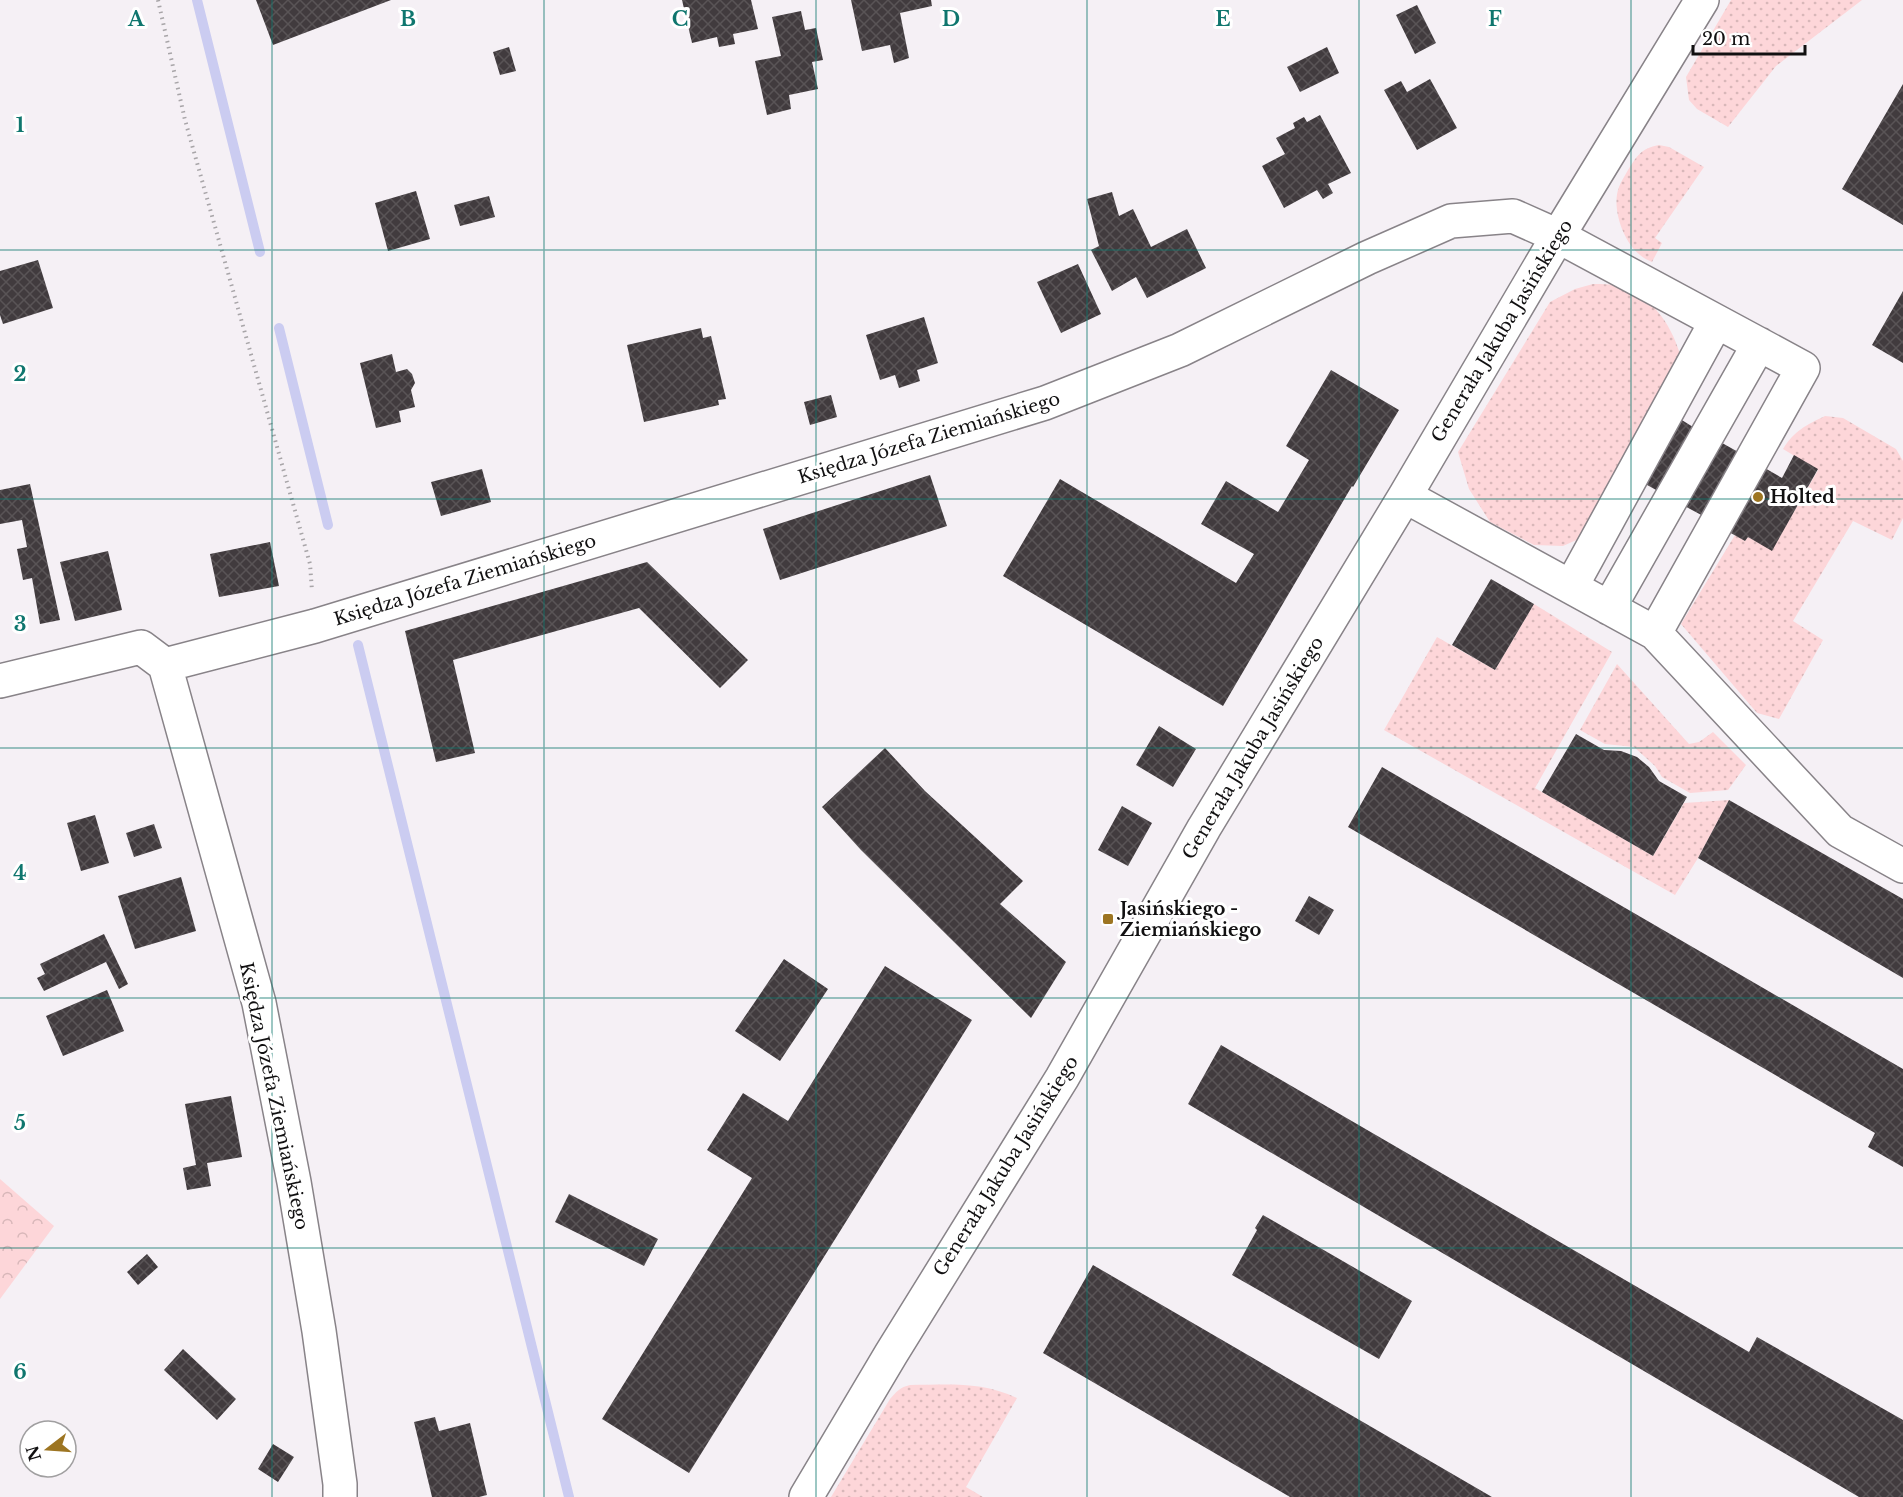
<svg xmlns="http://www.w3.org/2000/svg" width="1903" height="1497" font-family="'Libre Baskerville',serif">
<defs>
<pattern id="grass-dots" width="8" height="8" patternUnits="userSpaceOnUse" patternTransform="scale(1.5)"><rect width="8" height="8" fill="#fdd6d9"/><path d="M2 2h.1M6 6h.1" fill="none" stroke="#d8b7b9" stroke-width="1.8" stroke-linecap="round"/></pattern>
<pattern id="forest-crowns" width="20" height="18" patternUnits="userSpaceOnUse" patternTransform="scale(1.5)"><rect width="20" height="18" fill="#fdd6d9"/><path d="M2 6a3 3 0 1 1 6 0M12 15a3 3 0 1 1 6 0" fill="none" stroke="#d8b7b9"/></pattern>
<pattern id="building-cross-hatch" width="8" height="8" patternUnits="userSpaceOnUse" patternTransform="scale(1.5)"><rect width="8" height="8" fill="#413b3e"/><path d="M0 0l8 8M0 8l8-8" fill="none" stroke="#595456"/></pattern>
</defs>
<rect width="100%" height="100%" fill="#f5f0f5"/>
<!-- grass -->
<path fill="url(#grass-dots)" d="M1731 0H1862L1776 66 1728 127 1697 109 1689 100 1686 77Z
M1659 145 1669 147 1704 167 1655 238 1662 243 1652 262C1648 260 1643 258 1640 255 1623 242 1611 207 1619 187 1621 181 1625 176 1628 170 1638 155 1640 149 1659 145Z
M1593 284C1601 284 1610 284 1618 286 1651 295 1670 322 1680 354L1583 537 1563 546 1534 545 1490 522 1469 489 1458 452 1550 302 1575 289Z
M1825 416 1843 418 1896 449 1903 461V518L1892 540 1853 521 1793 621 1823 640 1779 719 1757 713 1681 624 1735 535 1745 541 1748 537 1772 550 1818 470 1783 449C1794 431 1806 425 1825 416Z
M1534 604 1612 652 1535 788 1653 856 1684 803 1729 800 1698 858 1675 895 1384 730 1437 637 1495 670Z
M1617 664 1689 744 1699 742 1713 732 1746 765 1728 790 1690 793 1662 777 1655 766 1634 747 1605 744 1580 730Z
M910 1385C949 1385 980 1381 1017 1398L966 1487 983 1497H831L890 1399C896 1392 900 1387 910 1385Z"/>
<!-- forest -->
<path fill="url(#forest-crowns)" d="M0 1179 54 1226 0 1299Z"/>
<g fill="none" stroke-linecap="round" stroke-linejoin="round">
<!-- stream -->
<path stroke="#cbccf1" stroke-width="10" d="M197 0 260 252
M279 328 328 525
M358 645 569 1497"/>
</g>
<!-- building -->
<path fill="url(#building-cross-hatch)" d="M256 0H391L273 45Z
M682 0H751L758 29 733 34 735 44 719 47 717 37 692 43Z
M851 0H931L932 6 900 13 909 58 894 63 890 45 862 51Z
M1417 5 1436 43 1415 54 1396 15Z
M801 11 805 30 816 28 823 60 812 62 818 89 789 95 791 109 767 115 755 61 781 56 772 17Z
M509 47 516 71 500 75 493 52Z
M1327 47 1339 73 1300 92 1287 67Z
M1430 79 1457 128 1417 150 1384 90 1401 81 1407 92Z
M1903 84V225L1842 189Z
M1320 115 1351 173 1328 184 1333 193 1323 199 1317 190 1284 208 1262 166 1285 154 1276 138 1295 128 1293 123 1304 117 1307 122Z
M416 191 430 239 388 251 375 203Z
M1112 192 1119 216 1133 209 1151 247 1187 229 1206 268 1147 298 1136 277 1112 291 1091 250 1099 246 1087 199Z
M489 196 495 217 460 226 454 205Z
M38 260 53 308 3 324 0 315V271Z
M1078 264 1101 314 1061 333 1037 282Z
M1903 291V363L1872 345Z
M924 317 938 363 917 370 920 381 899 388 895 375 880 380 866 335Z
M701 328 703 338 711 336 726 399 718 400 719 405 644 422 627 345Z
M392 354 396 372 407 369 412 374 415 383 411 390 415 407 399 411 401 422 376 428 360 363Z
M1331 370 1399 410 1353 487 1352 486 1223 706 1003 576 1060 479 1236 583 1254 554 1201 524 1226 481 1278 512 1309 460 1286 446Z
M831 395 837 417 810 425 804 402Z
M1677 417 1701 432 1665 495 1640 481Z
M1715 439 1740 453 1705 517 1679 503Z
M1794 455 1818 469 1772 551 1748 537 1745 541 1720 527 1756 463 1782 478Z
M482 469 491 502 441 516 431 482Z
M930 475 947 526 780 580 763 529Z
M30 484 60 620 40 624 32 578 23 580 17 549 27 547 22 520 0 524V490Z
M270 542 279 586 219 597 210 554Z
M108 551 122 610 75 621 60 562Z
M647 562 748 660 720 688 639 608 453 660 475 753 436 762 405 631Z
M1491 579 1534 604 1495 670 1452 645Z
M1159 726 1196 749 1173 787 1136 765Z
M1576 734 1604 750 1621 751 1637 757 1649 767 1659 781 1687 797 1653 856 1542 792Z
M885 748 925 791 1023 881 1000 904 1066 962 1031 1018 861 850 822 807Z
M1382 767 1903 1069V1167L1868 1147 1875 1133 1348 827Z
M1729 800 1903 899V978L1698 858Z
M1122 806 1152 823 1128 866 1098 850Z
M95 815 109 863 81 871 67 823Z
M154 824 162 848 134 857 126 833Z
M181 877 196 931 135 949 118 896Z
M1309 896 1334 910 1319 935 1295 921Z
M104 934 128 984 119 989 106 962 44 991 37 978 45 974 40 964Z
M784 959 828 989 780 1061 735 1031Z
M885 966 972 1020 689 1473 602 1419 752 1178 707 1150 743 1093 788 1121Z
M107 990 124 1031 63 1056 46 1016Z
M1221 1045 1749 1352 1757 1337 1903 1420V1497H1859L1188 1104Z
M231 1096 242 1157 207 1163 211 1186 187 1190 183 1168 196 1165 185 1104Z
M569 1194 658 1239 644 1266 555 1222Z
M1263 1215 1412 1301 1379 1359 1232 1275 1257 1230 1255 1228Z
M147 1254 158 1267 138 1285 127 1272Z
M1093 1265 1492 1497H1290L1043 1353Z
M183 1349 236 1399 217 1420 164 1370Z
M435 1417 439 1431 470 1423 487 1495 479 1497H432L414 1422Z
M273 1444 294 1457 278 1482 258 1469Z"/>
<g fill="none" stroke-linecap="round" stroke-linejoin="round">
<defs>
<path id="minor" d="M1405 496 1655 633 1840 831 1903 866
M1571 587 1716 322
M1609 608 1759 344
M0 681 141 647 165 665
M340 1497V1484L319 1331 294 1182 259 1003 165 665 315 626 1045 403 1180 350 1367 258 1451 221 1513 216 1558 236 1803 368 1655 633
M806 1497 891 1354 1062 1078 1204 828 1405 496 1558 236 1702 0"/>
</defs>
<!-- minor casing -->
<use href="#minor" stroke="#888388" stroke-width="36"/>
<!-- path -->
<path stroke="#a8a5a8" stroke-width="4" stroke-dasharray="1.5 4.5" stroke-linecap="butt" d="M158 0 185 120 310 564 312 591"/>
<!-- minor -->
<use href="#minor" stroke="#fff" stroke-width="33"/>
</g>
<!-- grid -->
<path fill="none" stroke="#0f766e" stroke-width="1.5" stroke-opacity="0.55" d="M272 0V1497M544 0V1497M816 0V1497M1087 0V1497M1359 0V1497M1631 0V1497M0 250H1903M0 499H1903M0 748H1903M0 998H1903M0 1248H1903"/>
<!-- markers -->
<g fill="#9d7522" stroke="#fff" stroke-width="2">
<circle cx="1758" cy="497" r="6"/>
<rect x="1102" y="913" width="12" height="12" rx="3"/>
</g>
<g text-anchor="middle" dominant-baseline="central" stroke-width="6" stroke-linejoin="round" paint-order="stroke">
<!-- street labels -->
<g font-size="18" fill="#111011" stroke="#fff">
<text transform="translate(1502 331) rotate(-59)">Generała Jakuba Jasińskiego</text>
<text transform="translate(929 438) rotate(-17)">Księdza Józefa Ziemiańskiego</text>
<text transform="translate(465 580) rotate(-17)">Księdza Józefa Ziemiańskiego</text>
<text transform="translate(1253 748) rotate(-59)">Generała Jakuba Jasińskiego</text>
<text transform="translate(274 1096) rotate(78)">Księdza Józefa Ziemiańskiego</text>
<text transform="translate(1006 1166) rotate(-58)">Generała Jakuba Jasińskiego</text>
</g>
<!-- poi labels -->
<g font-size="18" font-weight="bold" fill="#111011" stroke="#fff" text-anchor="start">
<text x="1770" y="497">Holted</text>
<text x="1120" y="909">Jasińskiego -<tspan x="1120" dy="21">Ziemiańskiego</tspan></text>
</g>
</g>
<g font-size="20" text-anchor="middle" font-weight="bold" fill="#0f766e" stroke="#fff" stroke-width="6" stroke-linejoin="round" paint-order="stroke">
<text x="136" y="26">A</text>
<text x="408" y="26">B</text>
<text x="680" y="26">C</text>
<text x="951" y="26">D</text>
<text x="1223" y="26">E</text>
<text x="1495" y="26">F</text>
<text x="20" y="132">1</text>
<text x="20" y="381">2</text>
<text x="20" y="631">3</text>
<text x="20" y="880">4</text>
<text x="20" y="1130">5</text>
<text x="20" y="1379">6</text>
</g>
<!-- north arrow -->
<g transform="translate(48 1449) rotate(253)"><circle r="28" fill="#ffffff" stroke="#a09fa0" stroke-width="1.5"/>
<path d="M0-4.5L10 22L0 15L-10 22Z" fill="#9d7522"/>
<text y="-9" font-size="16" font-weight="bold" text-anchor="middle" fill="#111011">N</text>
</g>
<!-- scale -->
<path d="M1693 45v9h112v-9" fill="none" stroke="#111011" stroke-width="3"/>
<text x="1702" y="45" font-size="18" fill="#111011" stroke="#ffffff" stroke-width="4.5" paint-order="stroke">20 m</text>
</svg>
